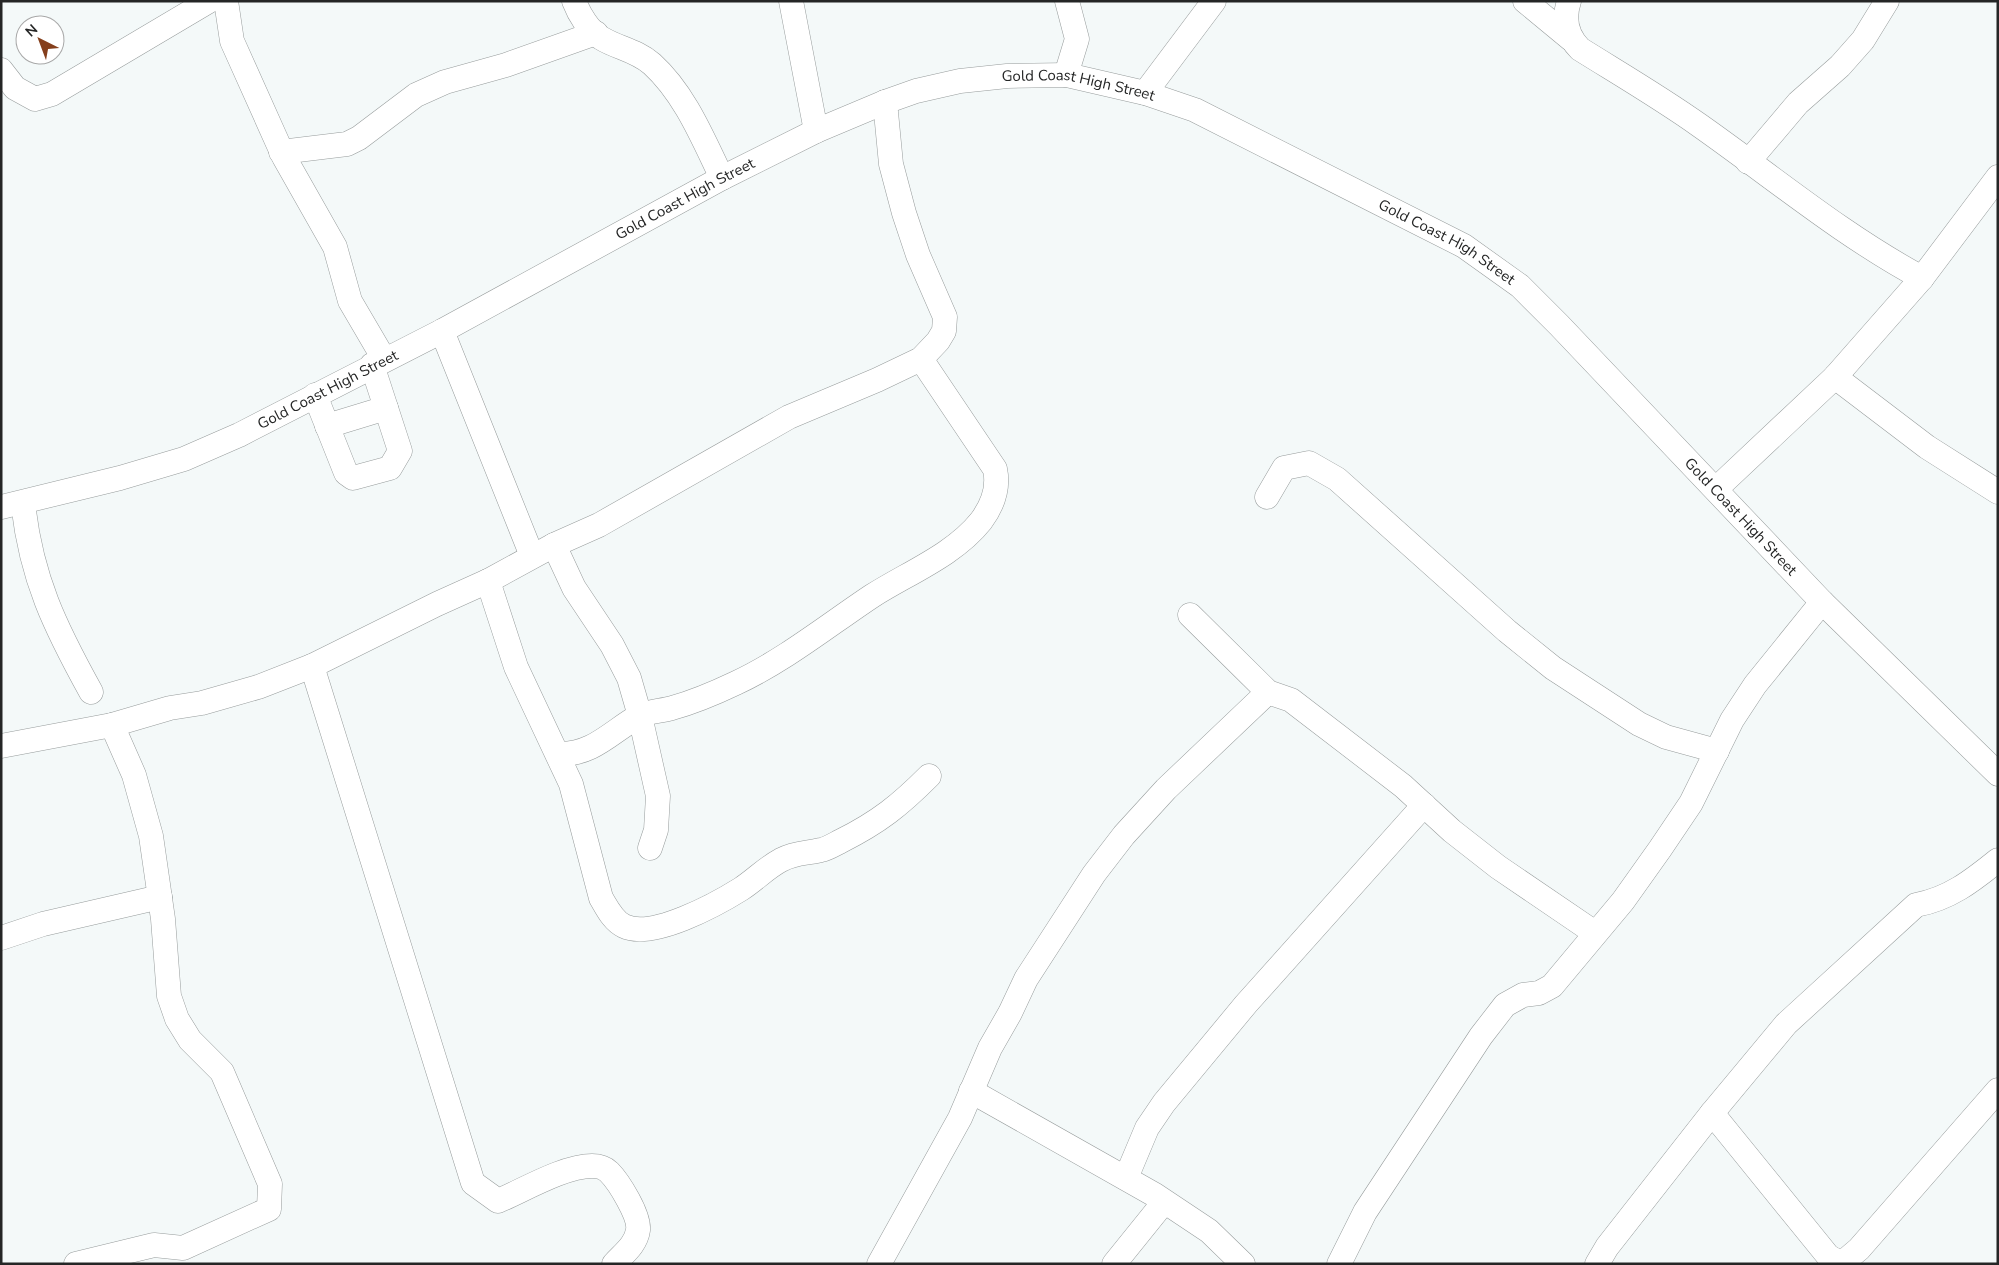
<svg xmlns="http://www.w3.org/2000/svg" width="1999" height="1265" font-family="'Nunito Sans',sans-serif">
<rect width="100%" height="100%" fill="#f4f9f9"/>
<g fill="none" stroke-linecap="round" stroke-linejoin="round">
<defs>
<g id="minor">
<path d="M226 1 232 41 284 157 335 247 350 301 384 359"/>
<path d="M574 1C579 14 589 31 601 38 617 48 636 50 652 64 685 94 703 139 722 178"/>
<path d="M791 1 816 131"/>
<path d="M1525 1 1571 39"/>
<path d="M1569 1C1563 19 1567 36 1580 49 1620 74 1661 98 1699 125 1773 177 1842 235 1922 278"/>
<path d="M1 70 15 88 35 99 52 94 209 1"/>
<path d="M1066 75 1077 39 1067 1"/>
<path d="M1145 93 1214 1"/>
<path d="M281 152 347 144 359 138 416 95 445 82 506 65 596 33"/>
<path d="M1748 162 1798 103 1840 66 1863 40 1887 1"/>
<path d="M442 331 532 556"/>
<path d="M1835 377 1927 447 1998 492"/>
<path d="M315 395 346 473 353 478 390 468 400 451 372 365"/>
<path d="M327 426 386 408"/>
<path d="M1716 489 1835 377 1922 278 1998 177"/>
<path d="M1267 497 1284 468 1309 463 1337 479 1507 631 1553 668 1639 724 1666 737 1717 751"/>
<path d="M23 503C31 578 55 627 91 692"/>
<path id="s1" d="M1 507 120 478 184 459 239 435 442 331 722 178 816 131 885 102 916 91 960 81 1007 76 1067 75 1145 93 1195 110 1464 246 1520 286 1559 325 1822 602 1998 774"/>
<path d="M554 545 574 588 612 645 629 678 640 716 658 796 656 830 650 848"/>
<path d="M488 581 516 667 571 784 601 898C607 908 613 921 624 926 652 940 717 904 741 889 755 880 766 868 781 860 797 852 805 854 821 850 827 849 835 844 841 841 879 822 900 805 929 776"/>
<path d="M1190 615 1268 692 1291 700 1403 786 1452 831 1498 867 1595 933"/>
<path d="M312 666 473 1183 498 1201C524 1190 564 1166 592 1166 598 1166 604 1167 609 1172 619 1182 640 1216 638 1230 636 1245 623 1254 614 1264"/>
<path d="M1 746 112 725 170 708 202 703 258 687 312 666 437 604 488 581 554 545 599 525 789 417 877 380 921 359 938 341 944 331 945 317 918 255 904 213 891 164 885 102"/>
<path d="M559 754C593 755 612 731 639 716 649 711 662 711 672 708 694 702 715 693 736 683 785 660 827 626 872 596 908 573 954 555 981 521 993 505 999 488 995 469L921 359"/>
<path d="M1 938 43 924 160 897"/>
<path d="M971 1091 1155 1195 1209 1231 1243 1264"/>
<path d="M1712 1113 1828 1256 1836 1261 1846 1260 1859 1249 1998 1090"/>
<path d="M1126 1178 1147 1128 1164 1103 1246 1004 1424 805"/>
<path d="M76 1264 154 1245 183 1248 269 1209 270 1184 222 1072 190 1040 177 1019 169 996 163 919 151 836 134 775 112 725"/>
<path d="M879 1264 960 1118 990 1048 1010 1013 1026 979 1094 874 1124 835 1166 789 1268 692"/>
<path d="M1114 1264 1164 1202"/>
<path d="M1339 1264 1365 1212 1481 1036 1505 1005 1523 995 1539 993 1552 986 1623 901 1660 849 1691 803 1732 720 1755 685 1822 602"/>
<path d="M1597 1264 1607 1247 1712 1113 1786 1024 1916 905C1949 899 1972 881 1998 860"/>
</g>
</defs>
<!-- minor casing -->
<use href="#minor" stroke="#979c9c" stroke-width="25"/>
<!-- minor -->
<use href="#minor" stroke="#fff" stroke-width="24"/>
</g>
<g text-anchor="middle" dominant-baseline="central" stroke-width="5" stroke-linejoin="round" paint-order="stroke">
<!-- street labels -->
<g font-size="15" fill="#252626" stroke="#fff">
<text stroke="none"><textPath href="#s1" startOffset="1174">Gold Coast High Street</textPath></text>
<text stroke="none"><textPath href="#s1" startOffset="754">Gold Coast High Street</textPath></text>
<text stroke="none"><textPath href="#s1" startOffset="1579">Gold Coast High Street</textPath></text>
<text stroke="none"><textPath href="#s1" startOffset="349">Gold Coast High Street</textPath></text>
<text stroke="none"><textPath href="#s1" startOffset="1984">Gold Coast High Street</textPath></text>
</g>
</g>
<!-- border -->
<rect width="1999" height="1265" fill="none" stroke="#252626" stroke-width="5"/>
<!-- north arrow -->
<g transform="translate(40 40) rotate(318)"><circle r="24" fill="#ffffff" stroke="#a8a8a8"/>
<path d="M0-4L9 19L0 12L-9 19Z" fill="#853f1c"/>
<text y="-8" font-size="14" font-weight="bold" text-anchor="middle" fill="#252626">N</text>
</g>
</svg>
